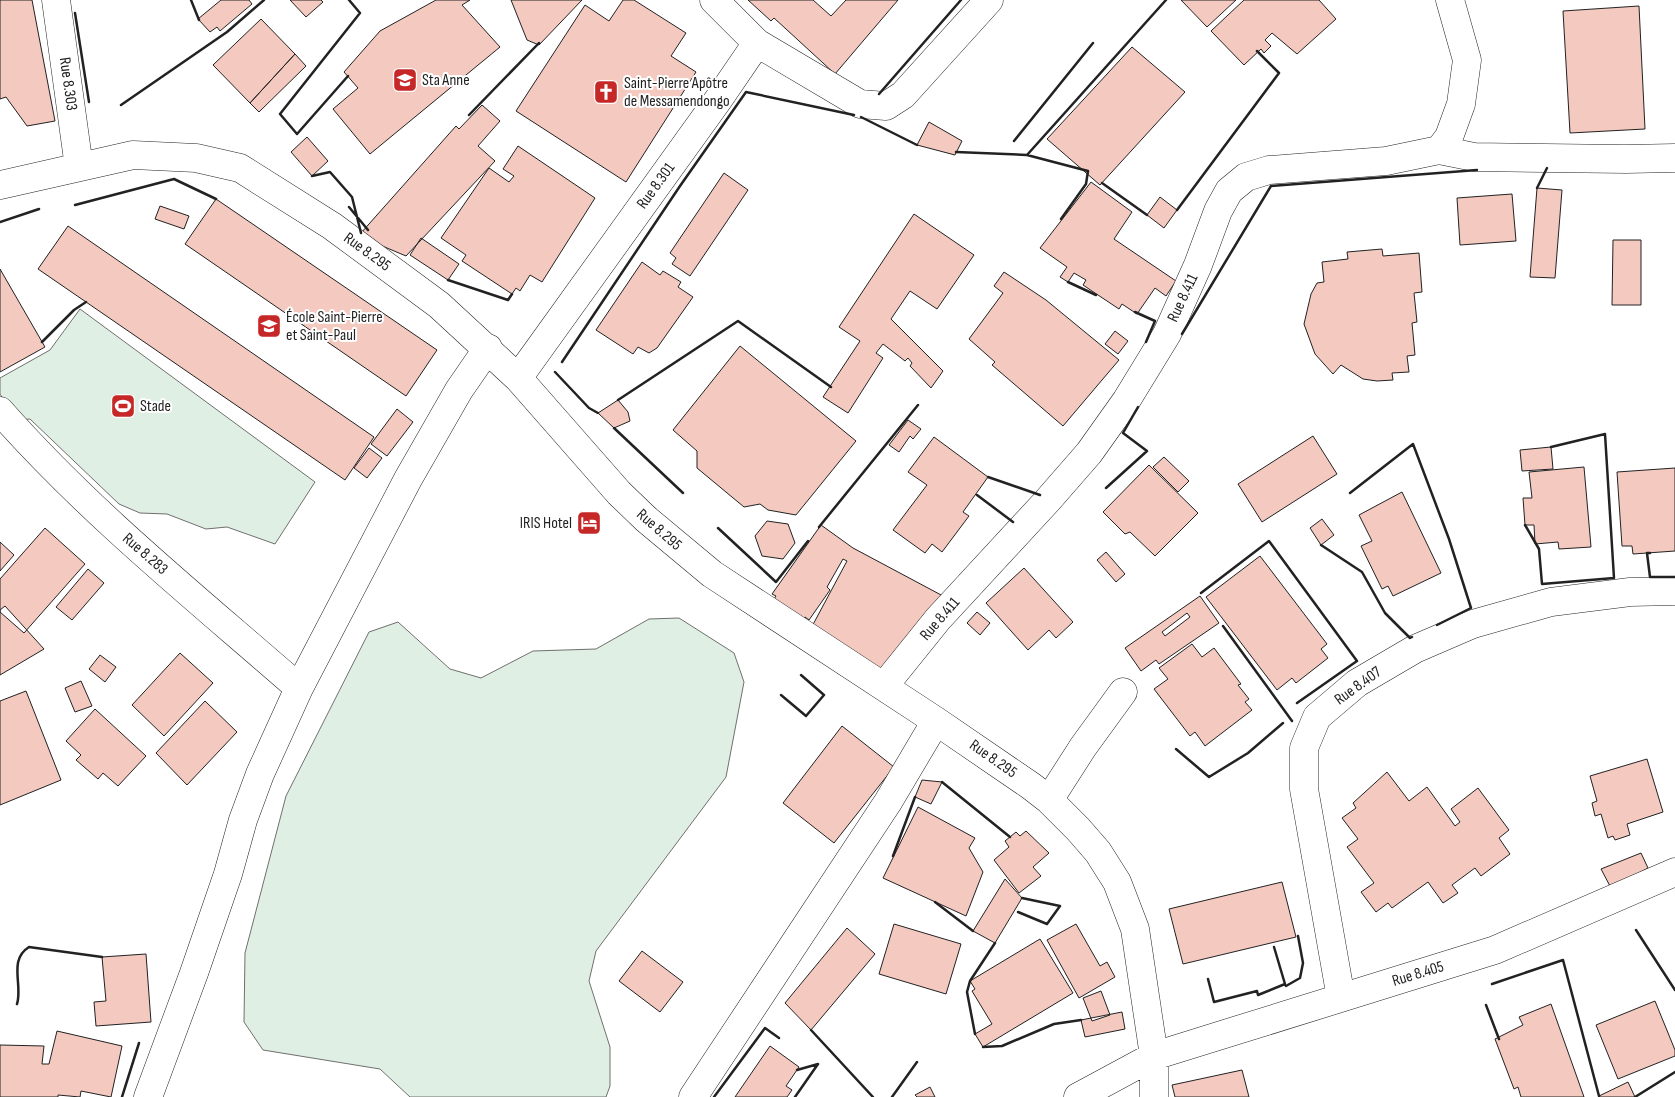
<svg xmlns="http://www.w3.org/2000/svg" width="1675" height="1097" font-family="'Sofia Sans Condensed',sans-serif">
<rect width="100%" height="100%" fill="#fff"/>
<!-- green -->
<path fill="#e0efe3" stroke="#6f6f6f" d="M80 309 315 482 275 544 227 527 206 529 167 514 140 513 119 504 30 419 16 420 0 394V378L50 350Z
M679 618 734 653 744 682 726 777 596 951 589 981 610 1047V1086L606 1097H410L380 1069 263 1050 244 1022 245 953 286 796 369 632 398 622 450 669 481 678 533 651 596 649 649 619Z"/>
<!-- building -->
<path fill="#f3c9c0" stroke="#222" fill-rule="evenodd" d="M0 0H32L55 121 27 126 6 97 0 99Z
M221 0H249L252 4 220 31 217 27 210 32 198 19Z
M290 0H321L323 2 306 17Z
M436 0H470L462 5 500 47 370 154 333 109 358 88 344 72 380 31Z
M511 0H582L539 45 527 40Z
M623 0H634L686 33 671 56 696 72 626 182 516 111 585 5 609 21Z
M748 0H813L831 16 846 0H898L835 74 774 18 771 21Z
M1181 0H1236L1207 27Z
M1244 0H1319L1336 19 1297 54 1272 33 1265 40 1271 46 1264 53 1261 49 1244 65 1211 31Z
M1639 6 1645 129 1570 133 1563 11Z
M261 19 295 54 250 103 213 65Z
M1132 47 1185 92 1100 185 1047 139Z
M295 54 306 66 259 112 250 103Z
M482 105 500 121 478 146 495 161 406 256 368 240 361 233 456 126 459 129Z
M929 122 962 141 955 155 917 145Z
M307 137 328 161 312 176 291 152Z
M518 146 595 198 542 282 530 275 520 291 516 288 512 294 462 261 466 255 441 238 489 168 509 182 514 176 503 169Z
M724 173 748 190 690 276 672 264 676 258 670 253Z
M1091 182 1132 212 1114 239 1176 281 1166 296 1155 288 1137 314 1122 304 1119 309 1083 285 1086 280 1074 273 1068 282 1060 277 1067 267 1040 248Z
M1537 188 1562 190 1555 278 1530 277Z
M1512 194 1516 241 1460 245 1457 198Z
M1160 197 1177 210 1164 228 1147 215Z
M216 199 437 350 406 396 185 244Z
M160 206 189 216 184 229 155 219Z
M914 214 974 255 937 309 910 291 891 319 943 371 931 388 910 366 912 363 908 358 905 361 883 344 876 353 883 358 848 413 823 397 860 341 839 327Z
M68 226 374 437 345 480 38 269Z
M421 238 459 264 448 280 410 255Z
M1613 240H1641V305H1612Z
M1382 249 1383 256 1419 253 1422 292 1414 293 1417 322 1412 323 1415 355 1407 356 1409 372 1392 373 1393 380 1377 381 1363 379 1341 365 1333 374 1315 354 1304 324 1311 294 1317 283 1324 282 1322 262 1348 259 1347 252Z
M642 262 660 275 663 271 681 282 678 287 693 297 657 348 649 353 638 347 633 354 596 330Z
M0 269 45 347 0 372Z
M1004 272 1046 300 1119 360 1063 426 992 365 995 362 969 339 1003 293 994 286Z
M1115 331 1128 341 1118 354 1105 344Z
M740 346 856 441 796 515 768 510 760 504 744 507 697 468V451L673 430Z
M618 400 628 412 630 421 614 428 598 413Z
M397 409 413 422 387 456 371 444Z
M908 420 921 429 913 439 910 436 899 452 889 445Z
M1313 436 1337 474 1262 522 1238 484Z
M934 437 988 477 963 512 969 516 942 552 932 544 925 553 893 530 927 485 908 472Z
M1551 447 1553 469 1522 471 1520 450Z
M369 448 382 458 367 478 354 468Z
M1164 457 1189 481 1178 492 1153 467Z
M1149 465 1198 513 1155 556 1130 532 1125 534 1103 512Z
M1584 467 1591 547 1559 549 1558 542 1535 544 1534 525H1525L1523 498H1532L1529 472Z
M1675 468V551L1633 554 1632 546H1622L1617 472Z
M1402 492 1441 573 1393 596 1388 586 1382 589 1361 546 1372 541 1359 515Z
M1322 519 1334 535 1321 545 1310 528Z
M767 521 788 524 795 543 783 559 762 556 755 536Z
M821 525 853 548 943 596 882 677 809 632 847 561 843 559 827 587 830 590 809 620 805 617 799 626 770 605 776 596 772 594Z
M45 528 85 564 24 633 0 612V579Z
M0 542 14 555 0 571Z
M1106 552 1125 574 1116 582 1097 560Z
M1260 556 1327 644 1321 649 1328 658 1296 683 1292 678 1277 690 1206 597Z
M1024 568 1073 622 1056 638 1049 630 1028 650 986 603Z
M88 569 104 583 72 620 56 607Z
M1200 596 1219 623 1159 664 1156 660 1141 671 1125 648ZM1187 613 1190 617 1165 636 1162 632Z
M5 606 44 649 0 675V610Z
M977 612 990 623 980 635 967 623Z
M1192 644 1202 657 1214 648 1241 684 1238 685 1249 699 1245 702 1252 710 1205 746 1195 732 1190 736 1154 689 1168 679 1159 668Z
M180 653 213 683 164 736 132 705Z
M100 655 116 667 105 682 89 669Z
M81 681 92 706 75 712 65 688Z
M26 691 61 780 0 805V701Z
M205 701 237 732 187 785 156 753Z
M95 709 146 756 118 786 103 773 98 779 76 760 81 755 66 741Z
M842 726 894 767 834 843 783 803Z
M1647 759 1663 812 1627 824 1630 835 1615 840 1613 836 1608 838 1601 814 1595 816 1592 803 1597 801 1590 776Z
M1387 772 1409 801 1427 787 1455 826 1460 822 1451 809 1478 788 1509 830 1499 838 1510 854 1481 876 1475 868 1452 885 1458 893 1443 903 1428 882 1392 908 1388 903 1376 912 1361 892 1374 883 1347 847 1358 839 1342 818 1356 808 1353 803Z
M922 780 942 782 931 804 915 797Z
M918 807 975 838 969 848 983 872 966 916 883 878Z
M1026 831 1049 853 1033 867 1041 876 1019 893 994 860 1009 847 1005 841 1016 832 1020 836Z
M1641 853 1648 868 1611 888 1601 869Z
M1005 879 1022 898 995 943 973 931Z
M1282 882 1296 937 1183 964 1169 909Z
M894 924 961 944 946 994 879 974Z
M1076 924 1100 966 1107 962 1115 977 1079 998 1047 940Z
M847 928 875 954 811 1030 785 1003Z
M1040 939 1073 993 983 1047 975 1034 992 1024 972 991 975 989 970 981Z
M642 951 683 982 660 1012 619 981Z
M146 954 151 1022 96 1026 94 1002 106 1001 102 957Z
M1101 991 1110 1015 1092 1021 1083 998Z
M1655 1001 1675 1050V1056L1618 1079 1596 1025Z
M1551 1004 1584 1097H1521L1518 1087 1514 1089 1495 1039 1523 1025 1519 1017Z
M1122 1012 1125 1029 1085 1037 1081 1020Z
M57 1031 122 1046 111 1097 81 1091 80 1097 58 1095V1097H0V1045L44 1046 42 1064H49Z
M770 1046 799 1067 786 1086 792 1090 787 1097H735Z
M1242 1070 1249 1097H1175L1172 1085Z
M1628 1082 1635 1097H1599V1096Z
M930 1087 935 1097H917L915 1095Z"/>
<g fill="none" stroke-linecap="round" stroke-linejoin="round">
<defs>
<path id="minor" d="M56 0 79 167
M757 43 860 104 886 106 903 95 989 0
M1439 150 1474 157 1626 159 1675 158
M0 185 133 155 196 158 240 168 332 226 439 305 518 378 619 493 646 519 712 574 936 721 1031 786 1049 800 1078 829 1098 852 1117 882 1135 929 1154 1056V1097
M518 378 718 100 757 43 714 0
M0 411C91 514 196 598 299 688
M884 686 938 619 1048 500 1089 453 1126 401 1167 334 1198 265 1218 211 1229 191 1246 177 1269 170 1386 161 1439 150 1449 137 1461 104 1467 60 1450 0
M1049 800 1083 747 1123 692
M1341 998 1304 789V748L1317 717 1357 683 1415 649 1473 624 1551 602 1630 592 1675 591
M148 1097 194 973 228 874 243 820 260 774 299 688 408 479 459 390 488 348
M693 1097 888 802 936 721
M1078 1097 1154 1056 1495 950 1675 872"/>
</defs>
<!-- minor casing -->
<use href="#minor" stroke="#222" stroke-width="29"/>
<!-- minor -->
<use href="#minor" stroke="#fff" stroke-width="28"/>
<!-- wall -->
<path stroke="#222" stroke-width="2.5" d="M191 0 199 20
M75 13 89 102
M348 76 297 134 280 114 360 13 349 0
M879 94 961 0
M121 105 227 32 264 0
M469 115 539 43
M861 117 917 145
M1014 141 1093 43
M956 152 1027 155 1088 171 1086 184 1061 219
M1027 155 1166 0
M312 176 330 172 352 197 361 233
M1102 183 1147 215
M1537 188 1547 168
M75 205 174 179 216 199
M349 207 368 230
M1177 210 1279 73 1257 51
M0 222 39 209
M448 280 508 300 512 294
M1068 282 1096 295
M1135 312 1155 321 1146 342
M1182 334 1271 186 1477 170
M42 342 74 310 86 302
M562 362 680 186 746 92 854 115
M555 372 589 408 598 413
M618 400 738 321 831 387
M614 428 683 493
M988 477 1040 495
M1106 488 1147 451 1123 433 1138 407
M1350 493 1413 444 1449 539 1471 608 1437 625
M977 495 1013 522
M1525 525 1539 549 1542 584 1614 578 1605 434 1551 447
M819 527 918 405
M718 528 776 582 808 541
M1321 545 1362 572 1385 613 1410 638 1412 637
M1650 553H1647L1650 577H1675
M1201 593 1269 541 1357 661 1297 703
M1223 626 1292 721
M781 695 806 716 824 695 801 675
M1176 749 1209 777 1248 753 1283 723
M942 782 1010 837
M893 856 915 797
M935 902 973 931
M1018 912 1047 924 1060 906 1022 898
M1636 930 1675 990
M1208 979 1214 1002 1257 991 1258 995 1285 984 1274 947
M1492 984 1563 960 1599 1096
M1286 986 1300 978 1303 963 1298 936
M17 1004C23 985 8 960 29 947L102 957
M1486 1005 1499 1039
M811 1030 873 1097
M975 1034 967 992 970 981 995 943
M983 1047 1002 1046 1054 1024 1081 1020
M122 1097 139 1043
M714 1097 765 1028 779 1038
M795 1097 818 1064 797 1070
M892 1097 917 1062
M1635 1097 1675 1072"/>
</g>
<!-- icons -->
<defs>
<symbol id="school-square" viewBox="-11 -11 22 22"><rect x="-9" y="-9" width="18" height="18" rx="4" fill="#c62828" stroke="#fff"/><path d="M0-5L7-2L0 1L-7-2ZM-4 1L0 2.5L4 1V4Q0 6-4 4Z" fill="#fff"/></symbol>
<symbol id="church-square" viewBox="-11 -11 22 22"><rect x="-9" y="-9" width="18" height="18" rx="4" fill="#c62828" stroke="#fff"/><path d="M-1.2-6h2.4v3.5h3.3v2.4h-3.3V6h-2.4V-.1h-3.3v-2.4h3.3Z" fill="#fff"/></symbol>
<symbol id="stadium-square" viewBox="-11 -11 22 22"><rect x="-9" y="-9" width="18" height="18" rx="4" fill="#c62828" stroke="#fff"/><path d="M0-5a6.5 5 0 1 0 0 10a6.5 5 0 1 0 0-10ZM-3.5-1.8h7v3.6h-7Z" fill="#fff"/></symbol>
<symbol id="hotel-square" viewBox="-11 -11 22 22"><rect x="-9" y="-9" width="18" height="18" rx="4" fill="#c62828" stroke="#fff"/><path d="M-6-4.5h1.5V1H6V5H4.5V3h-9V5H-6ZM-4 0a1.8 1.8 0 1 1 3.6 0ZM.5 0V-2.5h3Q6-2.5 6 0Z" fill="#fff"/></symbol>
</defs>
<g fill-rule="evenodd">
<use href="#school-square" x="391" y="66" width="28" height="28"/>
<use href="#church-square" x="592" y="78" width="28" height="28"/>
<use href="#school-square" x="255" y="312" width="28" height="28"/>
<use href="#stadium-square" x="109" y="392" width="28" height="28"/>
<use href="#hotel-square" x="575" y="509" width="28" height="28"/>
</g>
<g text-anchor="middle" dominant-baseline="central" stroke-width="4" stroke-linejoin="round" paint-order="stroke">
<!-- poi labels -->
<g font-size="16" fill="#222" stroke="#fff" text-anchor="start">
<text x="422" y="80">Sta Anne</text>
<text x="624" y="83">Saint-Pierre Apôtre<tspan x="624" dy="18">de Messamendongo</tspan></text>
<text x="286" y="317">École Saint-Pierre<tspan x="286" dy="18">et Saint-Paul</tspan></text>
<text x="140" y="406">Stade</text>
<text x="572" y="523" text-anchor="end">IRIS Hotel</text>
</g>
<!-- street labels -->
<g font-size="16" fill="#222" stroke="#fff">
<text transform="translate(68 84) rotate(82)">Rue 8.303</text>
<text transform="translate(656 186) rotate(-54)">Rue 8.301</text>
<text transform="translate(367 252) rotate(36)">Rue 8.295</text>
<text transform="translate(1183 298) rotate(-65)">Rue 8.411</text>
<text transform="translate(659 530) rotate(41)">Rue 8.295</text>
<text transform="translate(145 554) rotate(41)">Rue 8.283</text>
<text transform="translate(940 619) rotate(-49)">Rue 8.411</text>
<text transform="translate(1358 686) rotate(-36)">Rue 8.407</text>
<text transform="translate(993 759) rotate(35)">Rue 8.295</text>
<text transform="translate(1418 974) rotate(-17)">Rue 8.405</text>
</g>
</g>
</svg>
